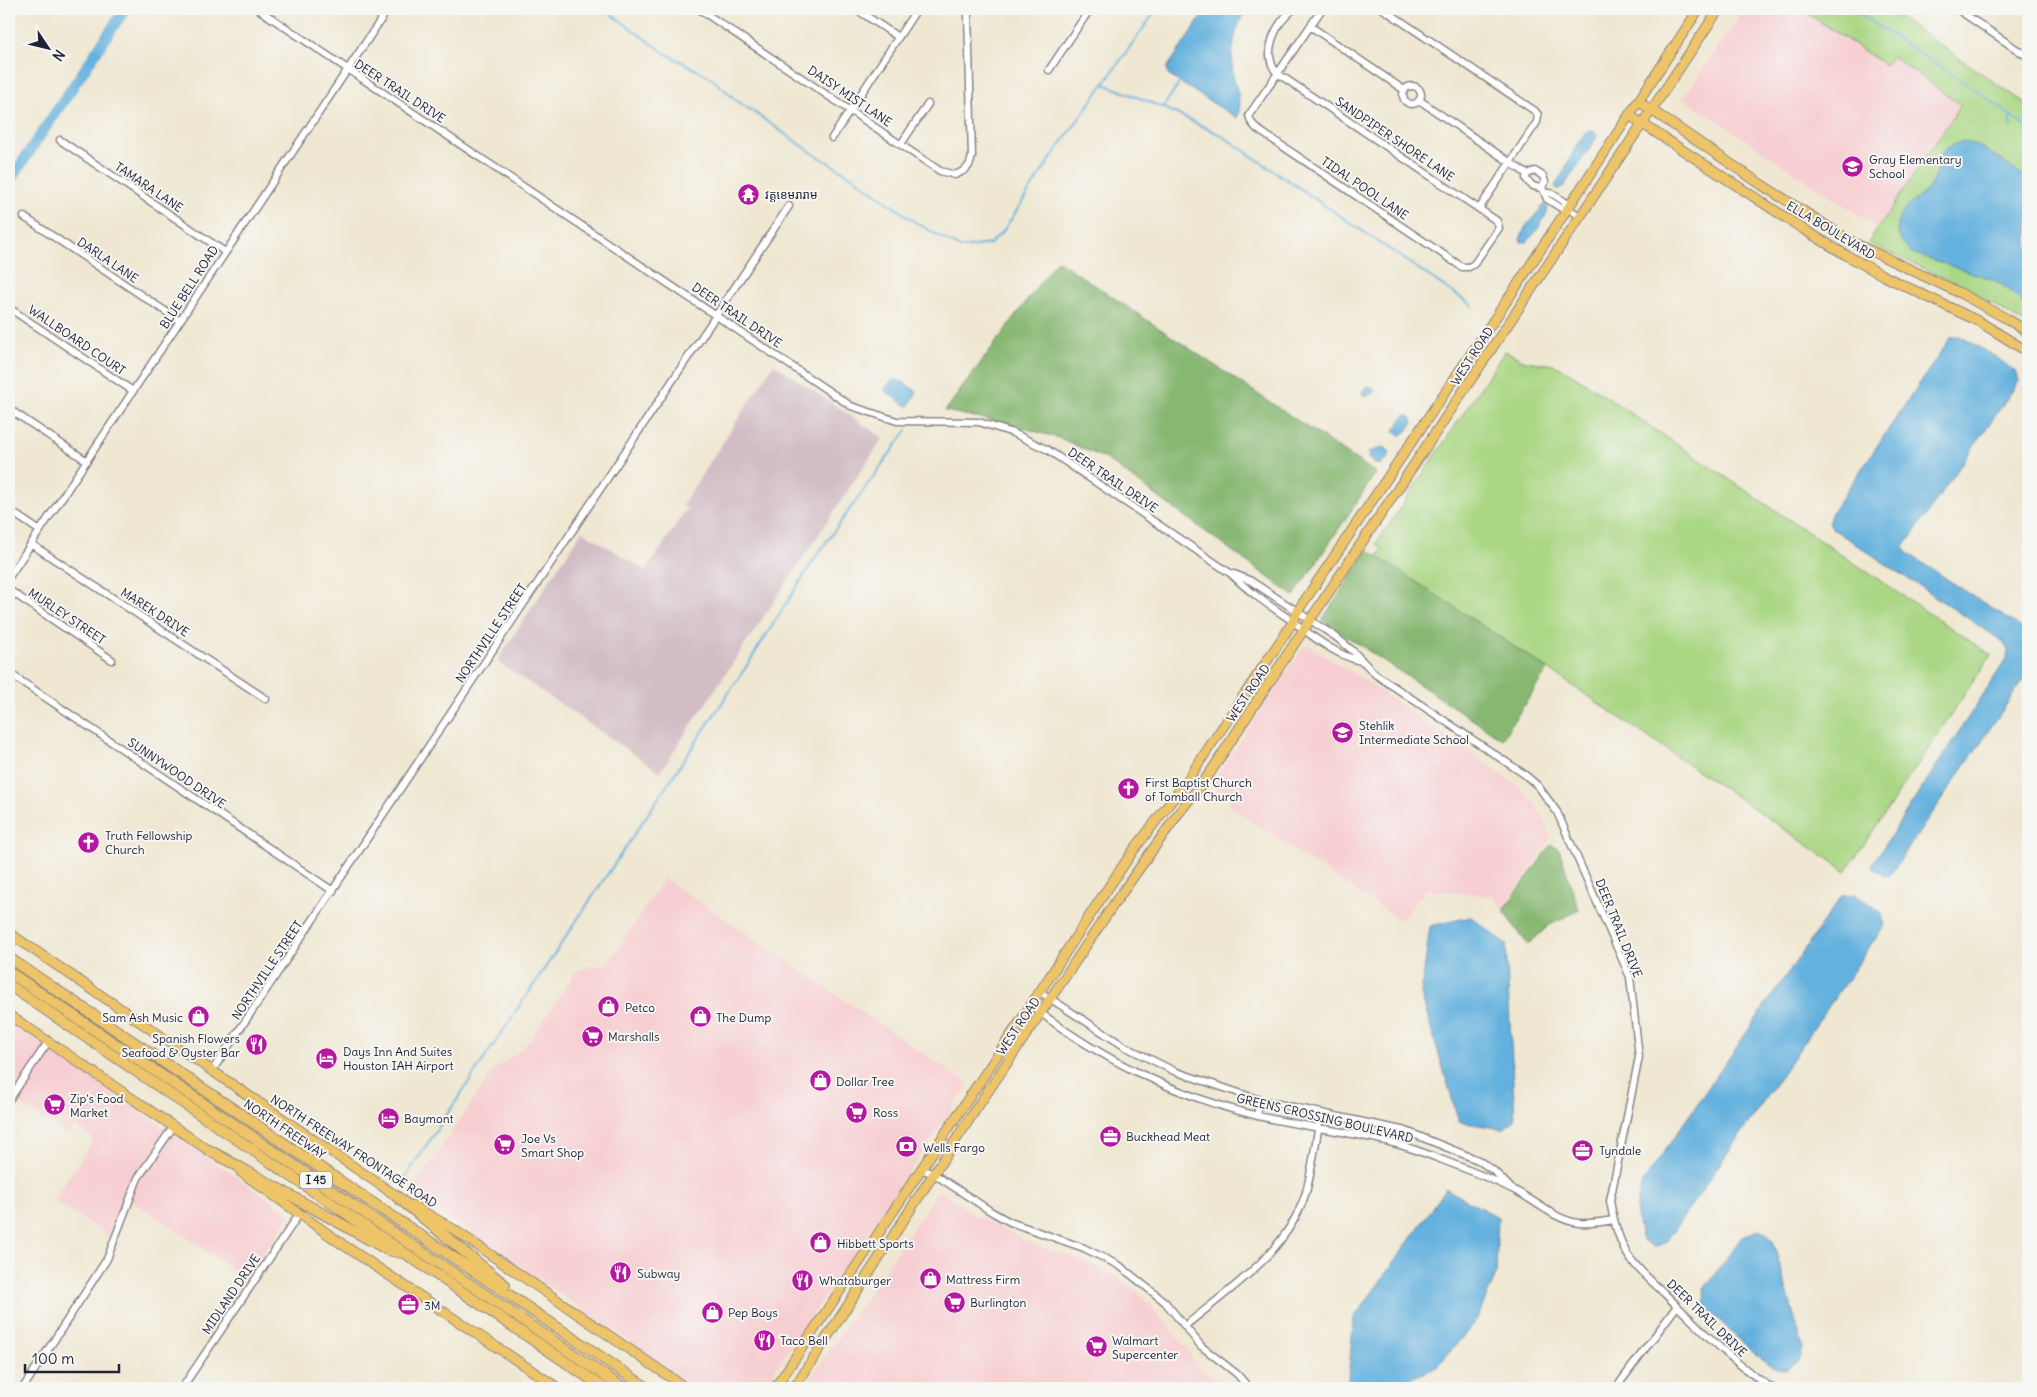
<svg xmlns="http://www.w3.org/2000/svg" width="2037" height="1397" font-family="Delius,'Noto Sans Khmer',sans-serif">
<rect width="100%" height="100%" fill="#f6f6f2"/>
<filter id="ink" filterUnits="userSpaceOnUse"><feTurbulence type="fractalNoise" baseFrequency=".02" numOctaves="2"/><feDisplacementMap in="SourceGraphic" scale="10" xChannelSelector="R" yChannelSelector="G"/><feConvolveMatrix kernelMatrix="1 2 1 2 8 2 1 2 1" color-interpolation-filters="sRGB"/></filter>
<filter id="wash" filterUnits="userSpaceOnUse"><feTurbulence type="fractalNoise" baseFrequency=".0096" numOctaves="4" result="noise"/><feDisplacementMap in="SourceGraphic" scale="20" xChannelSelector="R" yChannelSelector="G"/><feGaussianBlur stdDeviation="1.12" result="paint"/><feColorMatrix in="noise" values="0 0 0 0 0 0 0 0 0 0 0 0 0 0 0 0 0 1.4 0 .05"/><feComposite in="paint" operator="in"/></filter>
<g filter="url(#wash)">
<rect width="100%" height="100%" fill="#efe7d1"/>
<!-- built -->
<path fill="#f7cfd2" d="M1744 9H1801L1884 65 1892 56 1961 105 1878 228 1683 98Z
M1309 646 1363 679 1519 787 1532 800 1543 817 1551 838 1503 910 1492 896 1426 889 1401 921 1227 805 1232 798 1211 785 1303 647Z
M664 878 969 1084 763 1388H697L411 1192 493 1071 521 1050 531 1039 574 974 580 969 608 964Z
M9 1021 102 1084 68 1135 9 1096Z
M103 1085 290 1214 247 1278 124 1195 110 1237 53 1200 94 1139 75 1126Z
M939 1190 978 1217 1013 1234 1030 1243 1093 1265 1116 1276 1141 1294 1187 1348 1195 1364 1209 1375 1232 1388H804Z"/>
<!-- industrial -->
<path fill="#d2bdc6" d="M774 364 883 438 660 772 497 661 582 531 646 571 687 508 682 505Z"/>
<!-- green -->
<path fill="#aad784" stroke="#667c60" d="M1801 9H1887L2028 105V326L1972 291 1868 243 1961 105 1892 56 1885 65Z
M1505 351 1525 361 1554 365 1569 372 1991 655 1846 871 1548 669 1377 557 1382 549 1376 544Z"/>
<!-- forest -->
<path fill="#87b872" stroke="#546d56" d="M1057 260 1376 473 1294 596 1106 459 1062 439 1010 424 945 411Z
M1368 550 1548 669 1502 739 1322 620Z
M1551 845 1559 849 1579 910 1548 926 1528 945 1503 911Z"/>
<!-- water -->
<path fill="#64b1de" stroke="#436a8c" d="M1207 9H1246C1235 29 1230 50 1233 73 1235 91 1244 100 1237 118L1168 75 1167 68Z
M1589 131 1595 132 1597 137 1564 186 1558 189 1555 187C1558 179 1564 173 1567 165 1573 153 1577 139 1589 131Z
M1964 141 1983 148 2028 179V307L2008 289 1994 280 1912 253C1898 241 1892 226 1904 210 1912 201 1923 196 1930 186 1943 163 1929 151 1964 141Z
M1545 204 1548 208C1545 220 1535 233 1527 242H1521L1520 239 1526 226Z
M1960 336 1996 357 2017 373 2019 381 1904 547 1906 552 2028 632V673L1890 875 1885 876 1873 868V863L2007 658 2008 650 2002 641 1833 529 1829 522 1831 514 1951 337Z
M893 379 903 382 917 392 908 407 884 390Z
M1369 386 1376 390 1375 392 1365 397 1362 393 1363 390Z
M1405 415 1411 417 1413 422 1407 431 1400 436 1394 431Z
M1384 447 1390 452 1388 458 1382 464H1374L1368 458 1369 452Z
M1854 894 1881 912 1885 925 1666 1242 1654 1247 1642 1240C1635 1215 1635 1206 1643 1182L1842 895Z
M1471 917 1506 944 1515 1120 1503 1129 1459 1122 1421 994 1430 926Z
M1446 1189 1498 1217 1496 1275 1476 1321 1436 1368 1384 1388H1351L1348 1378 1354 1318Z
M1758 1230 1766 1233 1773 1241 1803 1348 1800 1360 1786 1370 1771 1366 1736 1337 1705 1306 1704 1289 1742 1237Z"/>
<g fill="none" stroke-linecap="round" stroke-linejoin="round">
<!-- stream -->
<path stroke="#64b1de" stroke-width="2" d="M604 9 665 53 710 77 736 100 814 154 856 179 915 222 960 248 990 244 1004 230 1049 161 1157 9
M1852 9 1977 91 2028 128
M1104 84 1162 107 1221 135 1473 306
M1163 107 1180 82
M2010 115 2012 128
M404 1179 746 667 817 555 907 430"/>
<!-- river -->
<path stroke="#64b1de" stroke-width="11" d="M9 182 125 9"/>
</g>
</g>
<g filter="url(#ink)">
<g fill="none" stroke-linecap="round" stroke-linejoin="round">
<defs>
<path id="minor" d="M258 9 851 406 897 421 979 422 1013 433 1048 450 1230 573C1248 591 1267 604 1288 618 1310 634 1334 655 1361 661
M699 9 940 171 955 175C966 170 970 168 972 156L968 15 966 9
M856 9 898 37
M1294 9C1275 23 1261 54 1277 73L1497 221 1499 228 1474 264 1469 267H1462L1257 129 1251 122 1249 115 1322 9
M1383 9 1535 111 1538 115 1537 122 1479 209
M1957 9 2028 57
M1310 26 1404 90
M1049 70 1090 9
M1403 95a9 9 0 1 1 18 0a9 9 0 1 1-18 0Z
M1419 100 1527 174
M832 138 917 9
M60 140 225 252
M901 144 928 104
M1527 174 1535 171 1543 176 1545 182 1542 187
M1527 174 1526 178C1528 184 1536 189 1542 187
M1542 187 1547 199 1561 208 1566 207
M1545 193H1551L1565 202 1566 207
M1566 207 1581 217
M24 217 180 321
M9 308 133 391
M9 409 87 461
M9 510 40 531
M31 544 266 699
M1234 574 1251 581 1336 637 1353 651 1375 674 1524 774 1538 786 1557 812 1630 977 1639 1057 1610 1201C1613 1219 1617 1235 1626 1252 1635 1268 1652 1281 1665 1294 1699 1327 1731 1362 1772 1388
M9 577 388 9
M9 590 112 660
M9 673 333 891
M1040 992 1124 1046 1174 1071 1260 1100 1406 1131 1478 1160 1494 1171 1509 1186
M1031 1005C1095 1057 1178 1097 1258 1116 1313 1129 1371 1133 1424 1153 1453 1164 1484 1175 1512 1189 1534 1199 1554 1220 1579 1223 1590 1224 1602 1222 1613 1220
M212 1071 789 206
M9 1100 48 1042
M1257 1116 1260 1100
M921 1169 934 1174 992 1212 1010 1222 1084 1248 1120 1266 1165 1302 1201 1346 1237 1374 1249 1388
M1185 1326C1231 1288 1288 1252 1306 1192 1313 1166 1316 1139 1321 1113
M23 1388 107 1259 138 1178 173 1127
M182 1388 300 1213
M1616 1388 1677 1306"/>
<path id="major" d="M1638 101 1762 185 1852 242 1960 293 2009 320 2028 332
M1629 115 1803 229 1846 255 1886 277 1980 322 2028 352
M9 933 401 1199
M9 1015 214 1154
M241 1172 342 1244 558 1388
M412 1205 453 1229 686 1388
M775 1388 1031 1005 1102 897 1133 851 1186 782 1293 622 1297 612 1512 293 1699 9
M794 1388 978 1106 1114 904 1178 814 1210 773 1304 629 1719 9"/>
<path id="highway" d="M9 958 647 1388
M9 972 623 1388
M9 985 604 1388
M209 1150 388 1250 402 1253
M395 1195 505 1285"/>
</defs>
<!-- minor casing -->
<use href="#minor" stroke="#888486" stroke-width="9"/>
<!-- major casing -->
<use href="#major" stroke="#888486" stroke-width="11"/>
<!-- highway casing -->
<use href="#highway" stroke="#888486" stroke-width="12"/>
<!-- minor -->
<use href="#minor" stroke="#fff" stroke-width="6"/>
<!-- major -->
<use href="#major" stroke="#eec469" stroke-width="9"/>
<!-- highway -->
<use href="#highway" stroke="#eec469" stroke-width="10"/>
</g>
</g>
<!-- icons -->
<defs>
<symbol id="school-disc" viewBox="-11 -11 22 22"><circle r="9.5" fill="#b5179e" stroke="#f6f6f2"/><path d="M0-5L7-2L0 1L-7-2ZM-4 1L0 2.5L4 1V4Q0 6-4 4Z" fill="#fff"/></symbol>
<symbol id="temple-disc" viewBox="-11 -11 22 22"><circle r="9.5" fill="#b5179e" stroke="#f6f6f2"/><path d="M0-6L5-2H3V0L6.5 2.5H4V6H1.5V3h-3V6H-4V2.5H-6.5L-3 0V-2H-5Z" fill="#fff"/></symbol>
<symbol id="church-disc" viewBox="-11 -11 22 22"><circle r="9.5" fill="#b5179e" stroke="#f6f6f2"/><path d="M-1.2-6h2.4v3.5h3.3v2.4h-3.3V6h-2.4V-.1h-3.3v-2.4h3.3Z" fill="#fff"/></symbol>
<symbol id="shop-disc" viewBox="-11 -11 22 22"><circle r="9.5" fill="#b5179e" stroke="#f6f6f2"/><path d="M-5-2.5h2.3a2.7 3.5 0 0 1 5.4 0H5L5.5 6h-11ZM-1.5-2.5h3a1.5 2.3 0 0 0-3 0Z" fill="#fff"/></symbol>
<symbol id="supermarket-disc" viewBox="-11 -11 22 22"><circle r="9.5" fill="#b5179e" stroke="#f6f6f2"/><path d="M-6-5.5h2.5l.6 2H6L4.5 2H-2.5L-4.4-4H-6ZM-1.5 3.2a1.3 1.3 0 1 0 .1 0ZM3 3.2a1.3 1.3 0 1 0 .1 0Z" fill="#fff"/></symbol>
<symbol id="restaurant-disc" viewBox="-11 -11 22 22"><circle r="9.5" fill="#b5179e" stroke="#f6f6f2"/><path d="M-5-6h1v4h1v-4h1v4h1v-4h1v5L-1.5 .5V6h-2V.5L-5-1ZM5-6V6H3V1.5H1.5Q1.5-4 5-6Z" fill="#fff"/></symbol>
<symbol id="hotel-disc" viewBox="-11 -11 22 22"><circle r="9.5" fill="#b5179e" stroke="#f6f6f2"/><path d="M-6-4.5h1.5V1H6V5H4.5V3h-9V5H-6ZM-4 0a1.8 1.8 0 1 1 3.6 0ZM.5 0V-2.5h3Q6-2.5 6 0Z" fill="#fff"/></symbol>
<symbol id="office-disc" viewBox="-11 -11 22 22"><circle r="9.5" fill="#b5179e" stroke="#f6f6f2"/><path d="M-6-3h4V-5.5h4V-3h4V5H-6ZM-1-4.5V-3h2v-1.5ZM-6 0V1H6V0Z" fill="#fff"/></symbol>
<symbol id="bank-disc" viewBox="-11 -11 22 22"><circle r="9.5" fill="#b5179e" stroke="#f6f6f2"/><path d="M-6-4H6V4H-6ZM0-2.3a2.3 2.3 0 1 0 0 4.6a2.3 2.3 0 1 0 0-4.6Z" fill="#fff"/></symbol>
</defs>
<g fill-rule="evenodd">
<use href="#school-disc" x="1840" y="154" width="25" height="25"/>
<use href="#temple-disc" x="736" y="182" width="25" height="25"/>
<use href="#school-disc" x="1330" y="720" width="25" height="25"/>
<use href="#church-disc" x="1116" y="776" width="25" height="25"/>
<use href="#church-disc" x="76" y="830" width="25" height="25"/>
<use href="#shop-disc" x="596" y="994" width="25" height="25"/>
<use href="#shop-disc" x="186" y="1004" width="25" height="25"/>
<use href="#shop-disc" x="688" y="1004" width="25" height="25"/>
<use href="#supermarket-disc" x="580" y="1024" width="25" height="25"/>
<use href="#restaurant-disc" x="244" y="1032" width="25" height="25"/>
<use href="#hotel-disc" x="314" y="1046" width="25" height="25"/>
<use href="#shop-disc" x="808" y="1068" width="25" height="25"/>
<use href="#supermarket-disc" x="42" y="1092" width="25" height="25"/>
<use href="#supermarket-disc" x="844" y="1100" width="25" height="25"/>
<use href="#hotel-disc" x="376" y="1106" width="25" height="25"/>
<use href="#office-disc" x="1098" y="1124" width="25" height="25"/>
<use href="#supermarket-disc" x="492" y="1132" width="25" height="25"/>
<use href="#bank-disc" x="894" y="1134" width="25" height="25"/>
<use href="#office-disc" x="1570" y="1138" width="25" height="25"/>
<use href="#shop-disc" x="808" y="1230" width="25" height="25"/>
<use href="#restaurant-disc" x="608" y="1260" width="25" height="25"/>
<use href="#shop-disc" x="918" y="1266" width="25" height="25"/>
<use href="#restaurant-disc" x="790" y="1268" width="25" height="25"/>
<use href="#supermarket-disc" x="942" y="1290" width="25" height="25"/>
<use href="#office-disc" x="396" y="1292" width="25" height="25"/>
<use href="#shop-disc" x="700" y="1300" width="25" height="25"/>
<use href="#restaurant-disc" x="752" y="1328" width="25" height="25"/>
<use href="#supermarket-disc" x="1084" y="1334" width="25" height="25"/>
</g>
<g text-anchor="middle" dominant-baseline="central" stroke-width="4" stroke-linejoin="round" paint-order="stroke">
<!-- shield labels -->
<rect fill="#f6f6f2" stroke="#626272" stroke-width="1" x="300" y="1171.5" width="32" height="17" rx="4"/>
<g font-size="11" font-weight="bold" fill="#22223b">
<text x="316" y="1180">I 45</text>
</g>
<!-- street labels -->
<g font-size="12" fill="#22223b" stroke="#f6f6f2">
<text transform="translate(400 91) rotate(33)">DEER TRAIL DRIVE</text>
<text transform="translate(850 96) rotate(34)">DAISY MIST LANE</text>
<text transform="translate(1395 139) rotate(34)">SANDPIPER SHORE LANE</text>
<text transform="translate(149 187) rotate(34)">TAMARA LANE</text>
<text transform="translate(1365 188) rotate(34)">TIDAL POOL LANE</text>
<text transform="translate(1831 230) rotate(31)">ELLA BOULEVARD</text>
<text transform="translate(108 260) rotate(34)">DARLA LANE</text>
<text transform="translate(189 287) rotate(-57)">BLUE BELL ROAD</text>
<text transform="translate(737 315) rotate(34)">DEER TRAIL DRIVE</text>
<text transform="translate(77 340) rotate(34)">WALLBOARD COURT</text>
<text transform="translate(1472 356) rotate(-57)">WEST ROAD</text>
<text transform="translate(1113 480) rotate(34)">DEER TRAIL DRIVE</text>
<text transform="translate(155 612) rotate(33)">MAREK DRIVE</text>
<text transform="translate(67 616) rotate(34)">MURLEY STREET</text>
<text transform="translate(491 633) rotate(-56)">NORTHVILLE STREET</text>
<text transform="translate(1248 693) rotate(-56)">WEST ROAD</text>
<text transform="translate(177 773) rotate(34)">SUNNYWOOD DRIVE</text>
<text transform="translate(1619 928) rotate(68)">DEER TRAIL DRIVE</text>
<text transform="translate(267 970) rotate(-56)">NORTHVILLE STREET</text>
<text transform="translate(1018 1026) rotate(-56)">WEST ROAD</text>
<text transform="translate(1325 1118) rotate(13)">GREENS CROSSING BOULEVARD</text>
<text transform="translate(285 1129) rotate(34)">NORTH FREEWAY</text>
<text transform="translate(354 1151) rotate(33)">NORTH FREEWAY FRONTAGE ROAD</text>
<text transform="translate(231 1294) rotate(-56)">MIDLAND DRIVE</text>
<text transform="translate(1707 1318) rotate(44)">DEER TRAIL DRIVE</text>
</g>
<!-- poi labels -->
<g font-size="12" fill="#22223b" stroke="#f6f6f2" text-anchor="start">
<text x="1869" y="159">Gray Elementary<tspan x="1869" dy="14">School</tspan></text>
<text x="765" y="194">វត្តខេមរារាម</text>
<text x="1359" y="725">Stehlik<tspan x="1359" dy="14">Intermediate School</tspan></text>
<text x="1145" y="782">First Baptist Church<tspan x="1145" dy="14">of Tomball Church</tspan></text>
<text x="105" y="835">Truth Fellowship<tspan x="105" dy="14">Church</tspan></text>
<text x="625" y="1007">Petco</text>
<text x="183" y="1017" text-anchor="end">Sam Ash Music</text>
<text x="716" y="1017">The Dump</text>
<text x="608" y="1036">Marshalls</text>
<text x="240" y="1038" text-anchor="end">Spanish Flowers<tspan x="240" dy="14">Seafood &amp; Oyster Bar</tspan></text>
<text x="343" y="1051">Days Inn And Suites<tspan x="343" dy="14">Houston IAH Airport</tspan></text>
<text x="836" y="1081">Dollar Tree</text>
<text x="70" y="1098">Zip's Food<tspan x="70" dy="14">Market</tspan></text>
<text x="873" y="1112">Ross</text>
<text x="404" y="1118">Baymont</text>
<text x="1126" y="1136">Buckhead Meat</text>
<text x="521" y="1138">Joe Vs<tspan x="521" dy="14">Smart Shop</tspan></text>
<text x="923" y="1147">Wells Fargo</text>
<text x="1599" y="1150">Tyndale</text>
<text x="837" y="1243">Hibbett Sports</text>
<text x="637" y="1273">Subway</text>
<text x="946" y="1279">Mattress Firm</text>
<text x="819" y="1280">Whataburger</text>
<text x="970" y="1302">Burlington</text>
<text x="424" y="1305">3M</text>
<text x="728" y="1312">Pep Boys</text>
<text x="780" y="1340">Taco Bell</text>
<text x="1112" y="1340">Walmart<tspan x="1112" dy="14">Supercenter</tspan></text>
</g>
</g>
<!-- margin -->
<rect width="2037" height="1397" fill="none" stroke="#f6f6f2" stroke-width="30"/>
<!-- north arrow -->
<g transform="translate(48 48) rotate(125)" stroke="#f6f6f2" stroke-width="4" paint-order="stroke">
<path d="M0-4L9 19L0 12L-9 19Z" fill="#22223b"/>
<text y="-8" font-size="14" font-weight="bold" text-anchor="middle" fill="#22223b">N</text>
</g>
<!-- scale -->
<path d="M25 1364v8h94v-8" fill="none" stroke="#22223b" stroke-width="2.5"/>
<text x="32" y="1364" font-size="15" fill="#22223b" stroke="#f6f6f2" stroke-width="4" paint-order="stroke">100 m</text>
</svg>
